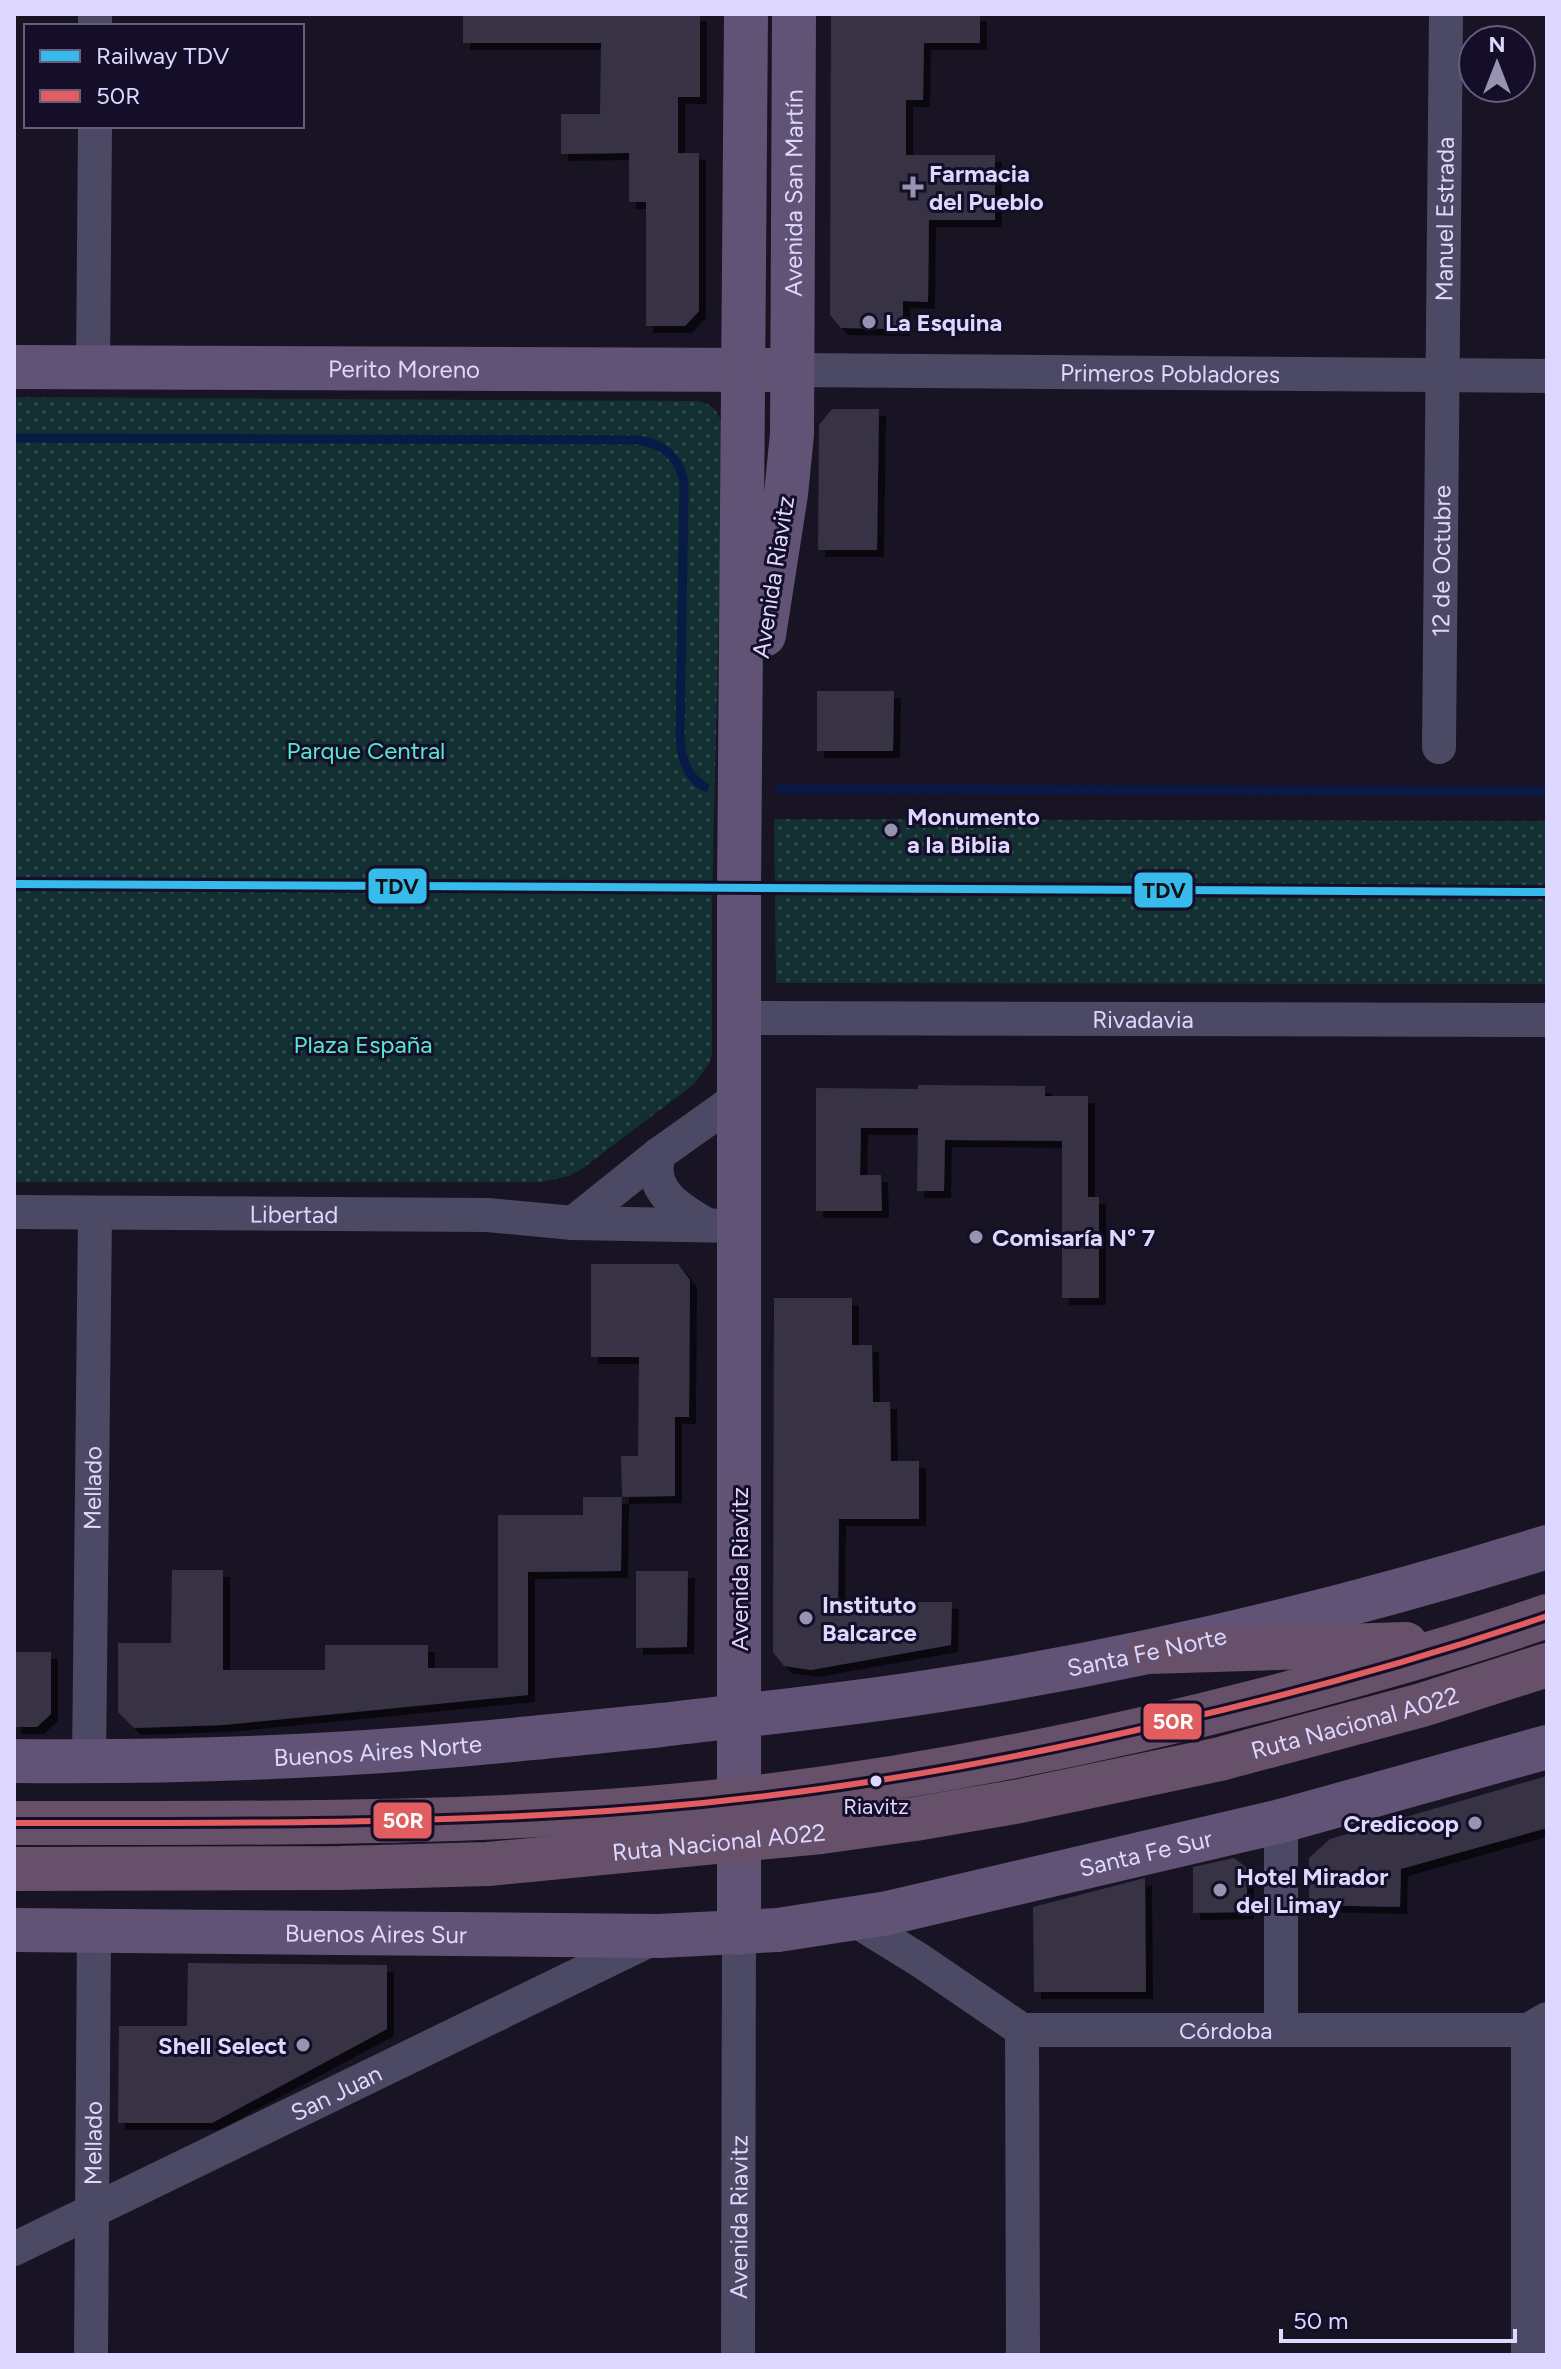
<svg xmlns="http://www.w3.org/2000/svg" width="1561" height="2369" font-family="Figtree,sans-serif">
<defs>
<pattern id="green-dots" width="8" height="8" patternUnits="userSpaceOnUse" patternTransform="scale(2)"><rect width="8" height="8" fill="#122f32"/><path d="M2 2h.1M6 6h.1" fill="none" stroke="#344c51" stroke-width="1.8" stroke-linecap="round"/></pattern>
<filter id="shadow"><feDropShadow dx="7" dy="7" stdDeviation="0" flood-color="#0009"/></filter>
</defs>
<rect width="100%" height="100%" fill="#181423"/>
<!-- green -->
<path fill="url(#green-dots)" d="M14 397 695 401C716 403 722 416 723 436L712 908V1054L709 1064 694 1084 582 1169 569 1176 541 1182H14Z
M774 819 1547 821V984L776 983Z"/>
<g fill="none" stroke-linecap="round" stroke-linejoin="round">
<!-- stream -->
<path stroke="#091a46" stroke-width="9" d="M14 438 639 440C665 444 682 460 684 486L680 738C682 759 685 775 705 787
M780 789 1547 791"/>
</g>
<!-- building -->
<path fill="#373245" filter="url(#shadow)" d="M463 14H700V97H678V153H699V311L685 326H646V202H629V153L561 154V114H600L601 43H463Z
M831 14H980V43H924L923 100H906V155H995V220H929L928 302 903 301V329L841 328 830 315Z
M832 409H879L877 550H818L819 425Z
M817 691H894L893 751H817Z
M918 1085 1045 1086V1096H1088V1197H1099V1298H1062V1141L945 1140 944 1191H917L918 1128H861L860 1175H881L882 1211H816V1088L918 1089Z
M591 1264H678L690 1280 689 1417H675V1496L622 1497 621 1456H638L639 1357H591Z
M774 1298H852V1345H872L873 1402H890L891 1461H919V1519H839L838 1609 918 1608V1602H952L951 1645 811 1670 784 1666 773 1652Z
M583 1497H622L621 1571 528 1572V1695L223 1725 134 1728 118 1712V1643H171L172 1570H223V1670H325V1645H428V1668H498V1515H583Z
M636 1571H688L687 1647 636 1648Z
M14 1652H51V1714L37 1727H14Z
M1547 1776V1828L1401 1869 1400 1907 1309 1905V1858L1330 1839Z
M1234 1858 1247 1868V1912L1193 1913V1867Z
M1145 1878 1146 1992H1034L1033 1907Z
M188 1963 387 1965V2029L212 2123H118L119 2026H187Z"/>
<g fill="none" stroke-linecap="round" stroke-linejoin="round">
<!-- minor -->
<g stroke="#4c4964" stroke-width="34">
<path d="M95 26V14"/>
<path d="M93 367 95 126"/>
<path id="s1" d="M792 370 1547 376"/>
<path id="s2" d="M1439 747 1446 14"/>
<path id="s3" d="M739 1018 1547 1020"/>
<path d="M659 1154C647 1191 680 1209 707 1225"/>
<path id="s4" d="M14 1212 488 1215 573 1223 738 1226"/>
<path d="M573 1223 659 1154 739 1097"/>
<path id="s5" d="M89 1762 95 1213"/>
<path id="s6" d="M853 1919 921 1961 1022 2030H1528L1547 2019"/>
<path d="M1022 2030 1023 2355"/>
<path d="M1281 2030V1821"/>
<path id="s7" d="M14 2249 654 1938"/>
<path id="s8" d="M91 2355 94 1931"/>
<path id="s9" d="M738 2355 739 1933"/>
<path d="M1528 2355V2030"/>
</g>
<!-- major -->
<g stroke="#615375" stroke-width="44">
<path id="s10" d="M14 367 792 370"/>
<path id="s11" d="M764 635 786 494 792 434 794 14"/>
<path id="s12" d="M14 1761C121 1762 227 1760 334 1754 443 1748 552 1736 661 1725 754 1714 847 1705 940 1690 1146 1658 1348 1609 1547 1547"/>
<path id="s13" d="M14 1930 659 1936 778 1930 888 1913 1281 1821 1547 1747"/>
<path d="M739 1933V889L746 14"/>
</g>
<!-- highway -->
<g stroke="#67506a" stroke-width="44">
<path d="M1149 1652 1406 1644"/>
<path d="M14 1823C256 1823 499 1826 740 1799 916 1779 1091 1744 1262 1700 1358 1675 1453 1649 1547 1616"/>
<path id="s14" d="M14 1869 341 1868 488 1864 821 1832 915 1819 1020 1801 1220 1759 1422 1705 1547 1665"/>
</g>
<defs>
<path id="bus-1" d="M14 1823C225 1823 436 1825 647 1808 824 1794 999 1763 1171 1722 1298 1693 1424 1658 1547 1616"/>
</defs>
<!-- bus-1 casing -->
<use href="#bus-1" stroke="#150e29" stroke-width="12"/>
<!-- bus-1 -->
<use href="#bus-1" stroke="#e25d5f" stroke-width="6"/>
<defs>
<path id="rail-1" d="M14 884 1547 892"/>
</defs>
<!-- rail-1 casing -->
<use href="#rail-1" stroke="#150e29" stroke-width="14"/>
<!-- rail-1 -->
<use href="#rail-1" stroke="#37bbed" stroke-width="8"/>
</g>
<!-- markers -->
<g fill="#9993b2" stroke="#150e29" stroke-width="3">
<path d="M909 175h8v8h8v8h-8v8h-8v-8h-8v-8h8z"/>
<circle cx="869" cy="322" r="8"/>
<circle cx="891" cy="830" r="8"/>
<circle cx="976" cy="1237" r="8"/>
<circle cx="806" cy="1618" r="8"/>
<circle cx="1475" cy="1823" r="8"/>
<circle cx="1220" cy="1890" r="8"/>
<circle cx="303" cy="2045" r="8"/>
</g>
<circle fill="#ded7ff" stroke="#150e29" stroke-width="3" cx="876" cy="1781" r="7"/>
<g text-anchor="middle" dominant-baseline="central" stroke-width="6" stroke-linejoin="round" paint-order="stroke">
<!-- bus labels -->
<g font-size="22" fill="#ded7ff" stroke="#150e29">
<text x="876" y="1806">Riavitz</text>
</g>
<!-- poi labels -->
<g font-size="24" font-weight="bold" fill="#ded7ff" stroke="#150e29" text-anchor="start">
<text x="929" y="173">Farmacia<tspan x="929" dy="28">del Pueblo</tspan></text>
<text x="885" y="322">La Esquina</text>
<text x="907" y="816">Monumento<tspan x="907" dy="28">a la Biblia</tspan></text>
<text x="992" y="1237">Comisaría N° 7</text>
<text x="822" y="1604">Instituto<tspan x="822" dy="28">Balcarce</tspan></text>
<text x="1459" y="1823" text-anchor="end">Credicoop</text>
<text x="1236" y="1876">Hotel Mirador<tspan x="1236" dy="28">del Limay</tspan></text>
<text x="287" y="2045" text-anchor="end">Shell Select</text>
</g>
<!-- street labels -->
<g font-size="24" fill="#ded7ff" stroke="#150e29">
<text stroke="none"><textPath href="#s11" startOffset="444">Avenida San Martín</textPath></text>
<text stroke="none"><textPath href="#s2" startOffset="528">Manuel Estrada</textPath></text>
<text stroke="none"><textPath href="#s10" startOffset="390">Perito Moreno</textPath></text>
<text stroke="none"><textPath href="#s1" startOffset="378">Primeros Pobladores</textPath></text>
<text stroke="none"><textPath href="#s2" startOffset="186">12 de Octubre</textPath></text>
<text transform="translate(773 577) rotate(-81)">Avenida Riavitz</text>
<text stroke="none"><textPath href="#s3" startOffset="404">Rivadavia</textPath></text>
<text stroke="none"><textPath href="#s4" startOffset="280">Libertad</textPath></text>
<text stroke="none"><textPath href="#s5" startOffset="274">Mellado</textPath></text>
<text transform="translate(739 1569) rotate(-90)">Avenida Riavitz</text>
<text stroke="none"><textPath href="#s12" startOffset="1140">Santa Fe Norte</textPath></text>
<text stroke="none"><textPath href="#s14" startOffset="1354">Ruta Nacional A022</textPath></text>
<text stroke="none"><textPath href="#s12" startOffset="364">Buenos Aires Norte</textPath></text>
<text stroke="none"><textPath href="#s14" startOffset="706">Ruta Nacional A022</textPath></text>
<text stroke="none"><textPath href="#s13" startOffset="1140">Santa Fe Sur</textPath></text>
<text stroke="none"><textPath href="#s13" startOffset="362">Buenos Aires Sur</textPath></text>
<text stroke="none"><textPath href="#s6" startOffset="406">Córdoba</textPath></text>
<text stroke="none"><textPath href="#s7" startOffset="358">San Juan</textPath></text>
<text stroke="none"><textPath href="#s8" startOffset="212">Mellado</textPath></text>
<text stroke="none"><textPath href="#s9" startOffset="138">Avenida Riavitz</textPath></text>
</g>
<!-- park labels -->
<g font-size="24" fill="#5ae8cd" stroke="#150e29">
<text x="366" y="750">Parque Central</text>
<text x="363" y="1044">Plaza España</text>
</g>
</g>
<g stroke="#150e29" stroke-width="3">
<rect x="367" y="867" width="61" height="38" rx="8" fill="#37bbed"/>
<rect x="1133" y="871" width="61" height="38" rx="8" fill="#37bbed"/>
<rect x="1142" y="1702" width="61" height="39" rx="8" fill="#e25d5f"/>
<rect x="372" y="1801" width="61" height="39" rx="8" fill="#e25d5f"/>
</g>
<g font-size="22" text-anchor="middle" font-weight="bold" fill="#fff">
<text x="1173" y="1729">50R</text>
<text x="403" y="1828">50R</text>
</g>
<g font-size="22" text-anchor="middle" font-weight="bold" fill="#111">
<text x="397" y="894">TDV</text>
<text x="1164" y="898">TDV</text>
</g>
<!-- border -->
<rect width="1561" height="2369" fill="none" stroke="#ded7ff" stroke-width="32"/>
<!-- legend -->
<rect x="24" y="24" width="280" height="104" fill="#150e29" stroke="#655e7f" stroke-width="2"/>
<rect x="40" y="50" width="40" height="12" fill="#37bbed" stroke="#655e7f" stroke-width="2"/>
<text x="96" y="64" font-size="24" fill="#ded7ff">Railway TDV</text>
<rect x="40" y="90" width="40" height="12" fill="#e25d5f" stroke="#655e7f" stroke-width="2"/>
<text x="96" y="104" font-size="24" fill="#ded7ff">50R</text>
<!-- north arrow -->
<g transform="translate(1497 64)"><circle r="38" fill="#150e29" stroke="#655e7f" stroke-width="2"/>
<path d="M0-6L14 30L0 20L-14 30Z" fill="#9993b2"/>
<text y="-12" font-size="22" font-weight="bold" text-anchor="middle" fill="#ded7ff">N</text>
</g>
<!-- scale -->
<path d="M1281 2329v12h234v-12" fill="none" stroke="#ded7ff" stroke-width="4"/>
<text x="1293" y="2329" font-size="24" fill="#ded7ff" stroke="#150e29" stroke-width="6" paint-order="stroke">50 m</text>
</svg>
